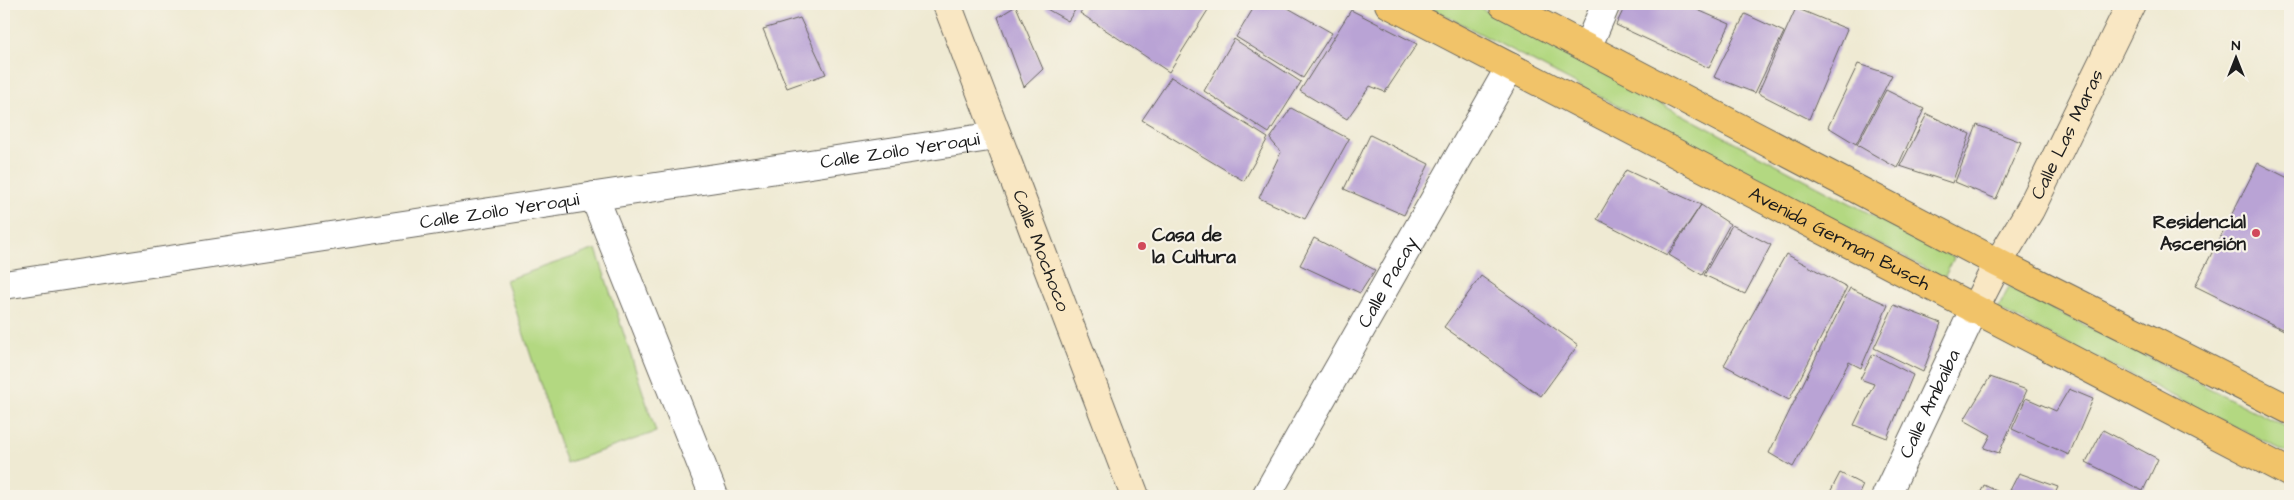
<svg xmlns="http://www.w3.org/2000/svg" width="2294" height="500" font-family="'Architects Daughter',sans-serif">
<rect width="100%" height="100%" fill="#f7f3e8"/>
<filter id="ink" filterUnits="userSpaceOnUse"><feTurbulence type="fractalNoise" baseFrequency=".02" numOctaves="2"/><feDisplacementMap in="SourceGraphic" scale="10" xChannelSelector="R" yChannelSelector="G"/><feConvolveMatrix kernelMatrix="1 2 1 2 8 2 1 2 1" color-interpolation-filters="sRGB"/></filter>
<filter id="wash" filterUnits="userSpaceOnUse"><feTurbulence type="fractalNoise" baseFrequency=".0096" numOctaves="4" result="noise"/><feDisplacementMap in="SourceGraphic" scale="20" xChannelSelector="R" yChannelSelector="G"/><feGaussianBlur stdDeviation="1.12" result="paint"/><feColorMatrix in="noise" values="0 0 0 0 0 0 0 0 0 0 0 0 0 0 0 0 0 1.4 0 .05"/><feComposite in="paint" operator="in"/></filter>
<g filter="url(#wash)">
<rect width="100%" height="100%" fill="#efead3"/>
<!-- green -->
<path fill="#b3d881" stroke="#687a4e" d="M1424 4H1473L1954 258 1944 278Z
M596 249 656 432 566 463 506 280Z
M2009 287 2290 429V454L1998 309Z"/>
<g id="blocks">
<!-- building -->
<path fill="#b9a3d5" d="M1048 4H1079L1068 21 1045 8Z
M1086 4H1199L1208 10 1169 72 1080 13Z
M1256 4H1281L1332 33 1303 78 1236 37Z
M1626 4H1684L1730 24 1709 68 1616 25Z
M1016 6 1043 69 1024 87 998 17Z
M1796 8 1847 29 1809 119 1758 93Z
M1351 10 1417 44 1385 92 1370 86 1347 119 1300 91Z
M1745 14 1784 32 1755 93 1714 77Z
M800 18 826 74 787 88 763 29Z
M1234 39 1301 82 1269 133 1204 91Z
M1858 64 1892 75 1856 144 1828 127Z
M1171 77 1268 138 1244 181 1142 120Z
M1886 90 1924 109 1897 168 1857 145Z
M1291 108 1349 139 1305 219 1259 198 1281 152 1270 139Z
M1927 114 1970 134 1952 183 1900 166Z
M1977 125 2021 142 1996 199 1955 182Z
M1370 135 1429 164 1404 215 1344 189Z
M2258 163 2290 179V333L2195 286Z
M1626 170 1701 205 1667 255 1597 219Z
M1701 205 1730 224 1702 275 1669 255Z
M1732 225 1771 245 1745 294 1704 275Z
M1314 238 1375 270 1360 293 1300 265Z
M1786 254 1847 287 1789 400 1724 365Z
M1481 276 1578 345 1541 396 1444 327Z
M1850 288 1888 305 1861 368 1849 362 1793 467 1769 453Z
M1894 305 1941 323 1923 372 1874 348Z
M1873 354 1913 375 1887 438 1854 425 1874 384 1860 379Z
M1990 377 2027 390 1999 453 1984 448 1991 435 1964 420Z
M2069 389 2093 399 2069 455 2012 429 2026 398 2056 411Z
M2103 430 2158 459 2143 491 2086 462Z
M1840 473 1863 485 1858 496H1828Z
M2019 473 2058 487 2054 496H1979L1984 485 2007 496Z"/>
</g>
</g>
<g filter="url(#ink)">
<use href="#blocks" fill-opacity="0" stroke="#66645c" stroke-width="1"/>
<g fill="none" stroke-linecap="round" stroke-linejoin="round">
<defs>
<g id="street">
<path d="M1587 48 1606 4"/>
<path d="M594 196 714 496"/>
<path id="s1" d="M4 285 996 136"/>
<path id="s2" d="M1266 496 1510 67"/>
<path id="s3" d="M1886 496 1974 310"/>
</g>
<g id="secondary">
<path id="s4" d="M947 4 1135 496"/>
<path id="s5" d="M1974 310 1998 263 2030 210 2131 4"/>
</g>
<g id="primary">
<path id="s6" d="M1389 4 2290 473"/>
<path d="M1503 4 1998 263 2290 410"/>
</g>
</defs>
<!-- street casing -->
<use href="#street" stroke="#66645c" stroke-width="30"/>
<!-- secondary casing -->
<use href="#secondary" stroke="#66645c" stroke-width="30"/>
<!-- primary casing -->
<use href="#primary" stroke="#66645c" stroke-width="30"/>
<!-- street -->
<use href="#street" stroke="#fff" stroke-width="28"/>
<!-- secondary -->
<use href="#secondary" stroke="#f9e7c3" stroke-width="28"/>
<!-- primary -->
<use href="#primary" stroke="#f1c369" stroke-width="28"/>
</g>
</g>
<!-- markers -->
<g fill="#d1495b" stroke="#f7f3e8" stroke-width="2">
<circle cx="2256" cy="233" r="5"/>
<circle cx="1142" cy="246" r="5"/>
</g>
<g text-anchor="middle" dominant-baseline="central" stroke-width="4.5" stroke-linejoin="round" paint-order="stroke">
<!-- street labels -->
<g font-size="19" fill="#1c1c1c" stroke="#f7f3e8">
<text stroke="none"><textPath href="#s5" startOffset="199">Calle Las Maras</textPath></text>
<text stroke="none"><textPath href="#s1" startOffset="906">Calle Zoilo Yeroqui</textPath></text>
<text stroke="none"><textPath href="#s1" startOffset="501">Calle Zoilo Yeroqui</textPath></text>
<text stroke="none"><textPath href="#s6" startOffset="508">Avenida German Busch</textPath></text>
<text stroke="none"><textPath href="#s4" startOffset="264">Calle Mochoco</textPath></text>
<text stroke="none"><textPath href="#s2" startOffset="246">Calle Pacay</textPath></text>
<text stroke="none"><textPath href="#s3" startOffset="102">Calle Ambaiba</textPath></text>
</g>
<!-- poi labels -->
<g font-size="19" font-weight="bold" fill="#1c1c1c" stroke="#f7f3e8" text-anchor="end">
<text x="2246" y="222">Residencial<tspan x="2246" dy="22">Ascensión</tspan></text>
<text x="1152" y="235" text-anchor="start">Casa de<tspan x="1152" dy="22">la Cultura</tspan></text>
</g>
</g>
<!-- margin -->
<rect width="2294" height="500" fill="none" stroke="#f7f3e8" stroke-width="20"/>
<!-- north arrow -->
<g transform="translate(2236 58)" stroke="#f7f3e8" stroke-width="4" paint-order="stroke">
<path d="M0-4L9 19L0 12L-9 19Z" fill="#1c1c1c"/>
<text y="-8" font-size="14" font-weight="bold" text-anchor="middle" fill="#1c1c1c">N</text>
</g>
</svg>
